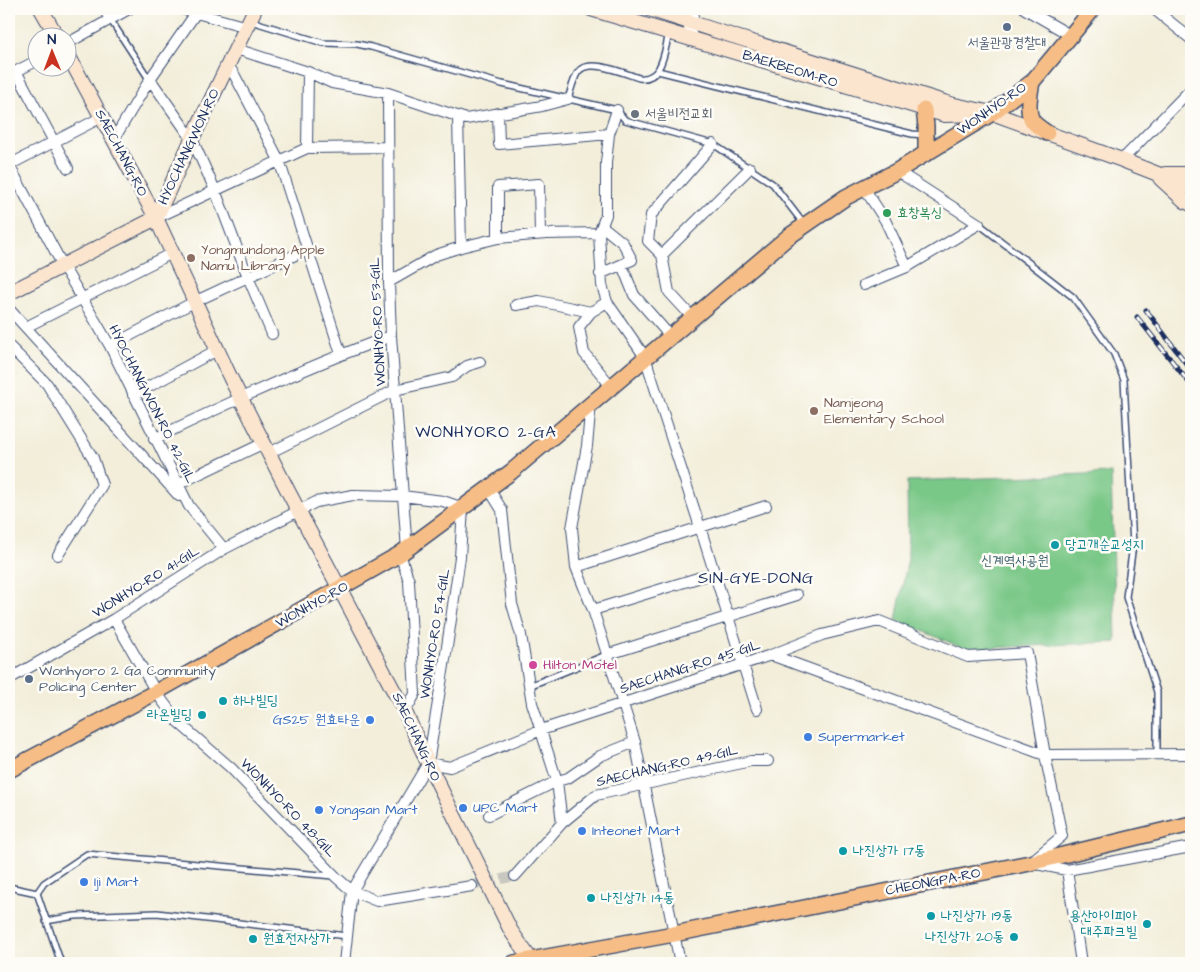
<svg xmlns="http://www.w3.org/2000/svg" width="1200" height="972" font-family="'Architects Daughter','Poor Story',sans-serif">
<rect width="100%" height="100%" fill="#fdfcf7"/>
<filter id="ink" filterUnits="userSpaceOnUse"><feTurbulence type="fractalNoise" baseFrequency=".02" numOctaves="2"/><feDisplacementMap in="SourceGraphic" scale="10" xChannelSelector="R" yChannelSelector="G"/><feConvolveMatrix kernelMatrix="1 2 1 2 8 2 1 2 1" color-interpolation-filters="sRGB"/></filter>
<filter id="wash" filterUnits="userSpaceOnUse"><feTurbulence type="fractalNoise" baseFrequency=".0096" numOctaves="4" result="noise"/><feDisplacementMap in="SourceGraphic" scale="20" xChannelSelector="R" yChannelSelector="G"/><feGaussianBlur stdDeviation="1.12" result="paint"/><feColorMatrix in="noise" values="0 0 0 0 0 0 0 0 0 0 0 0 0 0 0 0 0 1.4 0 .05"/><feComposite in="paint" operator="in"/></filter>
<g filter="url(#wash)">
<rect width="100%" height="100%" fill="#f3eeda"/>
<!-- green -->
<path fill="#7ac888" stroke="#4a7c73" d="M1111 473 1116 642 965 649 896 620 908 558 907 481Z"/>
</g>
<g filter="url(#ink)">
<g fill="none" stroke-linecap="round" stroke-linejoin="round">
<!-- street-tunnel -->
<path stroke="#c8c8c1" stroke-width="10" stroke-dasharray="10 5" stroke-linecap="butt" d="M472 886 515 876"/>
<defs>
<path id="lane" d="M110 19 149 79
M251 21 323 43 357 44 371 47 502 84 617 110 625 120 713 144 773 184 803 223
M658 71 912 134 925 135
M568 99C571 90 573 80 578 72 588 57 626 74 639 78 663 81 664 51 669 34
M979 224 1073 297 1114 354 1124 380 1133 545 1126 597 1157 692V754
M529 686 606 655
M9 887 37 893
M37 893 44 883 87 854 333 876
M37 893 61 963
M46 921 75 916 157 913 347 936"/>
<path id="street" d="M104 9 110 19
M182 9 247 27
M1025 9 1070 35
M1154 9 1191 39
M693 39 689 28 695 9
M68 43 129 9
M236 49 308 72 332 83 388 93 466 119 542 106 568 99
M228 65 235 76 279 160 341 354
M16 71 68 168
M9 75 38 60
M150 79 196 13
M388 93 389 282 391 336 407 550
M617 110 609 134 606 163V215L599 233 602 285 607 302 645 357 700 527 757 709
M498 113 499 144 609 134
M458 117 461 247
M114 139 150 79 192 139 215 190 248 277 272 334
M713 144 651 215 648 241 662 255 750 168
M307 148 308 72
M1122 160 1191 89
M9 165 63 266 110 346 189 506 224 549
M9 165 102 117
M864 188 885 220 907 267
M156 218 307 148 388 147
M498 238V187L539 184 540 234
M662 255 669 292 692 317
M622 265 634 295 670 336
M600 274 632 260 623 243 602 226
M389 282 436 255 461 247 498 238 546 234 599 233
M864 285 907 267 979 224 897 171
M607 302 591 312 579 327 584 353 611 386
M516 305 539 301 591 312
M9 309 179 496
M26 327 172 253
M9 346 47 384 93 458 102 485 58 555
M110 346 194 302 308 249
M133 395 217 350
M591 403 587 446 572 528 576 567 593 610 635 742 680 963
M154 439C232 401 310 365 391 336
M269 453 395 390 452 377 467 366 480 362
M178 484 264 443
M489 489 502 510 512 604 521 635 532 703 557 781 562 823
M400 554 409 581 415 694 405 712
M576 567 766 506
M593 610 714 573
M114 619 156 692 178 722 231 768 336 877 352 891 377 901 472 886
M606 655 797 595
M771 655 822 635 879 621 968 657 1027 653 1045 755 1062 836 1033 860
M9 679 114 619 224 549 316 502 353 495 402 496 443 501 463 508 460 557 447 647 428 763 352 891 344 963
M428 763 450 767 541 730 771 655 1045 755 1191 754
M489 815 557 781 568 778 600 756 635 742
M1036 864 1067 870 1191 847
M1067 870 1081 963
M515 876 562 823 596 795 751 761H768"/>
<path id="secondary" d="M41 9 58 38
M591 9 945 115 974 114
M649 9 717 31 950 104 992 113 1122 160 1191 187
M68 55 156 218 231 379 289 493 405 712 428 763 511 931 533 963
M1165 174H1191
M1160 178 1185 201 1191 204
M9 293 156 218 192 139 255 9"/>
<path id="primary" d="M1032 82C1030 93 1025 113 1034 123 1038 127 1043 130 1047 133
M924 110 926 126V153
M9 770 156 692 400 554 511 472 788 237 846 197 897 171 992 113 1032 82 1093 9
M514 963 674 934 1030 863 1191 824"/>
</defs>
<!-- lane casing -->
<use href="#lane" stroke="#3b4c71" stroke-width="8"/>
<!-- street casing -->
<use href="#street" stroke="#3b4c71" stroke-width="12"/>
<!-- secondary casing -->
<use href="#secondary" stroke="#3b4c71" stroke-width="16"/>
<!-- primary casing -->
<use href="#primary" stroke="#3b4c71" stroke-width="18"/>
<!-- lane -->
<use href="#lane" stroke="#fff" stroke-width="5"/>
<!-- street -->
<use href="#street" stroke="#fff" stroke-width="10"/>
<!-- secondary -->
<use href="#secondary" stroke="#fbe5cf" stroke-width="14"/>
<!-- primary -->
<use href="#primary" stroke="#f6be86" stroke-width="15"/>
<defs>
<path id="rail" d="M1146 310 1191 370
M1137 317 1191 385"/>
</defs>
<!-- rail casing -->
<use href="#rail" stroke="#1b2f5e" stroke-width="5"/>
<!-- rail -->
<use href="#rail" stroke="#fdfcf7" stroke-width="3" stroke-dasharray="9" stroke-linecap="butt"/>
</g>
</g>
<!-- markers -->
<g fill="#5c6f8a" stroke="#fdfcf7" stroke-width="2">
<circle cx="1007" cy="27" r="5"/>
<circle cx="29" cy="679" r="5"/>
</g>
<circle fill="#6b7280" stroke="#fdfcf7" stroke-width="2" cx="635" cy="114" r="5"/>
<circle fill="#2e9e5b" stroke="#fdfcf7" stroke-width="2" cx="887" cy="213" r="5"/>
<g fill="#8d6e63" stroke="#fdfcf7" stroke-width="2">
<circle cx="191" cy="258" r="5"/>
<circle cx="814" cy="411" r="5"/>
</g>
<g fill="#0f9aa8" stroke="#fdfcf7" stroke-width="2">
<circle cx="1055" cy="545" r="5"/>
<circle cx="223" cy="701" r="5"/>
<circle cx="202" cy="715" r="5"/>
<circle cx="843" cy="851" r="5"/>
<circle cx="591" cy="898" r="5"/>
<circle cx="931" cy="916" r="5"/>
<circle cx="1147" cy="924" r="5"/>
<circle cx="1014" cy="937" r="5"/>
<circle cx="253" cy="939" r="5"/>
</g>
<circle fill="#d1479c" stroke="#fdfcf7" stroke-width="2" cx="533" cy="665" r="5"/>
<g fill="#3f7fe0" stroke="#fdfcf7" stroke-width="2">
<circle cx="370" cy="720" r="5"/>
<circle cx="808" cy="737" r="5"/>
<circle cx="463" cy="808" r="5"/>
<circle cx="319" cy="810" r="5"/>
<circle cx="582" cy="831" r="5"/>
<circle cx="84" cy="882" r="5"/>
</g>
<g text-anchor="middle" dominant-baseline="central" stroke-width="5" stroke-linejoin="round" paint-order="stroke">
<!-- service labels -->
<g font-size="14" fill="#4e5e75" stroke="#fdfcf7">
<text x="1007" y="43">서울관광경찰대</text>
<text x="39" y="671" text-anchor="start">Wonhyoro 2 Ga Community<tspan x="39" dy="16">Policing Center</tspan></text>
</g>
<!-- street labels -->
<g font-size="14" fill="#1b2f5e" stroke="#fdfcf7">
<text transform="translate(790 69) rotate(17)">BAEKBEOM-RO</text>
<text transform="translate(992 109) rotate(-35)">WONHYO-RO</text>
<text transform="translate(189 147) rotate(-65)">HYOCHANGWON-RO</text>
<text transform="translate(121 153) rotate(62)">SAECHANG-RO</text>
<text transform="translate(378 322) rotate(-93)">WONHYO-RO 53-GIL</text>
<text transform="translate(152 404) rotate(63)">HYOCHANGWON-RO 42-GIL</text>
<text transform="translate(146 582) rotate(-32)">WONHYO-RO 41-GIL</text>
<text transform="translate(312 605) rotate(-29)">WONHYO-RO</text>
<text transform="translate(435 634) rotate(-81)">WONHYO-RO 54-GIL</text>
<text transform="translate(690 667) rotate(-18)">SAECHANG-RO 45-GIL</text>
<text transform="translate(416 737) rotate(65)">SAECHANG-RO</text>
<text transform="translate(667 766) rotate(-13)">SAECHANG-RO 49-GIL</text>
<text transform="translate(288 808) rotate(46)">WONHYO-RO 48-GIL</text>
<text transform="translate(933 882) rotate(-11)">CHEONGPA-RO</text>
</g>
<!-- worship labels -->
<g font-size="14" fill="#5b616d" stroke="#fdfcf7" text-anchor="start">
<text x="645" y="114">서울비전교회</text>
</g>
<!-- leisure labels -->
<g font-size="14" fill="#27864d" stroke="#fdfcf7" text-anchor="start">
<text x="897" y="213">효창복싱</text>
</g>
<!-- education labels -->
<g font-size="14" fill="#785e54" stroke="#fdfcf7" text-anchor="start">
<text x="201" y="250">Yongmundong Apple<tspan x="201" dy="16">Namu Library</tspan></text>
<text x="824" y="403">Namjeong<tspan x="824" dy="16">Elementary School</tspan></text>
</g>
<!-- culture labels -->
<g font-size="14" fill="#0d838f" stroke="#fdfcf7" text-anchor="start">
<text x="1065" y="545">당고개순교성지</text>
<text x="233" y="701">하나빌딩</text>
<text x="192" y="715" text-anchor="end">라온빌딩</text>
<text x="853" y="851">나진상가 17동</text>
<text x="601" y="898">나진상가 14동</text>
<text x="941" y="916">나진상가 19동</text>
<text x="1137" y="916" text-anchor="end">용산아이피아<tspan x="1137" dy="16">대주파크빌</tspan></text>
<text x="1004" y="937" text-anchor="end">나진상가 20동</text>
<text x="263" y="939">원효전자상가</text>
</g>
<!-- park labels -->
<g font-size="14" fill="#385d6b" stroke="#fdfcf7">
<text x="1015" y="561">신계역사공원</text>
</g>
<!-- hotel labels -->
<g font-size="14" fill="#b23c85" stroke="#fdfcf7" text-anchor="start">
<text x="543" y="665">Hilton Motel</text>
</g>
<!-- shop labels -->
<g font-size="14" fill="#366cbe" stroke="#fdfcf7" text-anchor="start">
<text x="360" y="720" text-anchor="end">GS25 원효타운</text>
<text x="818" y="737">Supermarket</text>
<text x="473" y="808">UPC Mart</text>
<text x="329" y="810">Yongsan Mart</text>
<text x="592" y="831">Inteonet Mart</text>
<text x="94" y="882">Iji Mart</text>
</g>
<!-- quarter labels -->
<g font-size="16" letter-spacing="1" fill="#1b2f5e" stroke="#fdfcf7">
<text x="486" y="432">WONHYORO 2-GA</text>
<text x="756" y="578">SIN-GYE-DONG</text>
</g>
</g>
<!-- margin -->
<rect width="1200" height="972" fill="none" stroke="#fdfcf7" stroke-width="30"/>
<!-- north arrow -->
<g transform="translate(52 52) rotate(359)"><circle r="24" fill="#fdfcf7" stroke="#a3aaba"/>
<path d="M0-4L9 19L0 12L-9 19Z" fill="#c8321e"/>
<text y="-8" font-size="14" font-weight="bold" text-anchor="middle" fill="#1b2f5e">N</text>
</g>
</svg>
